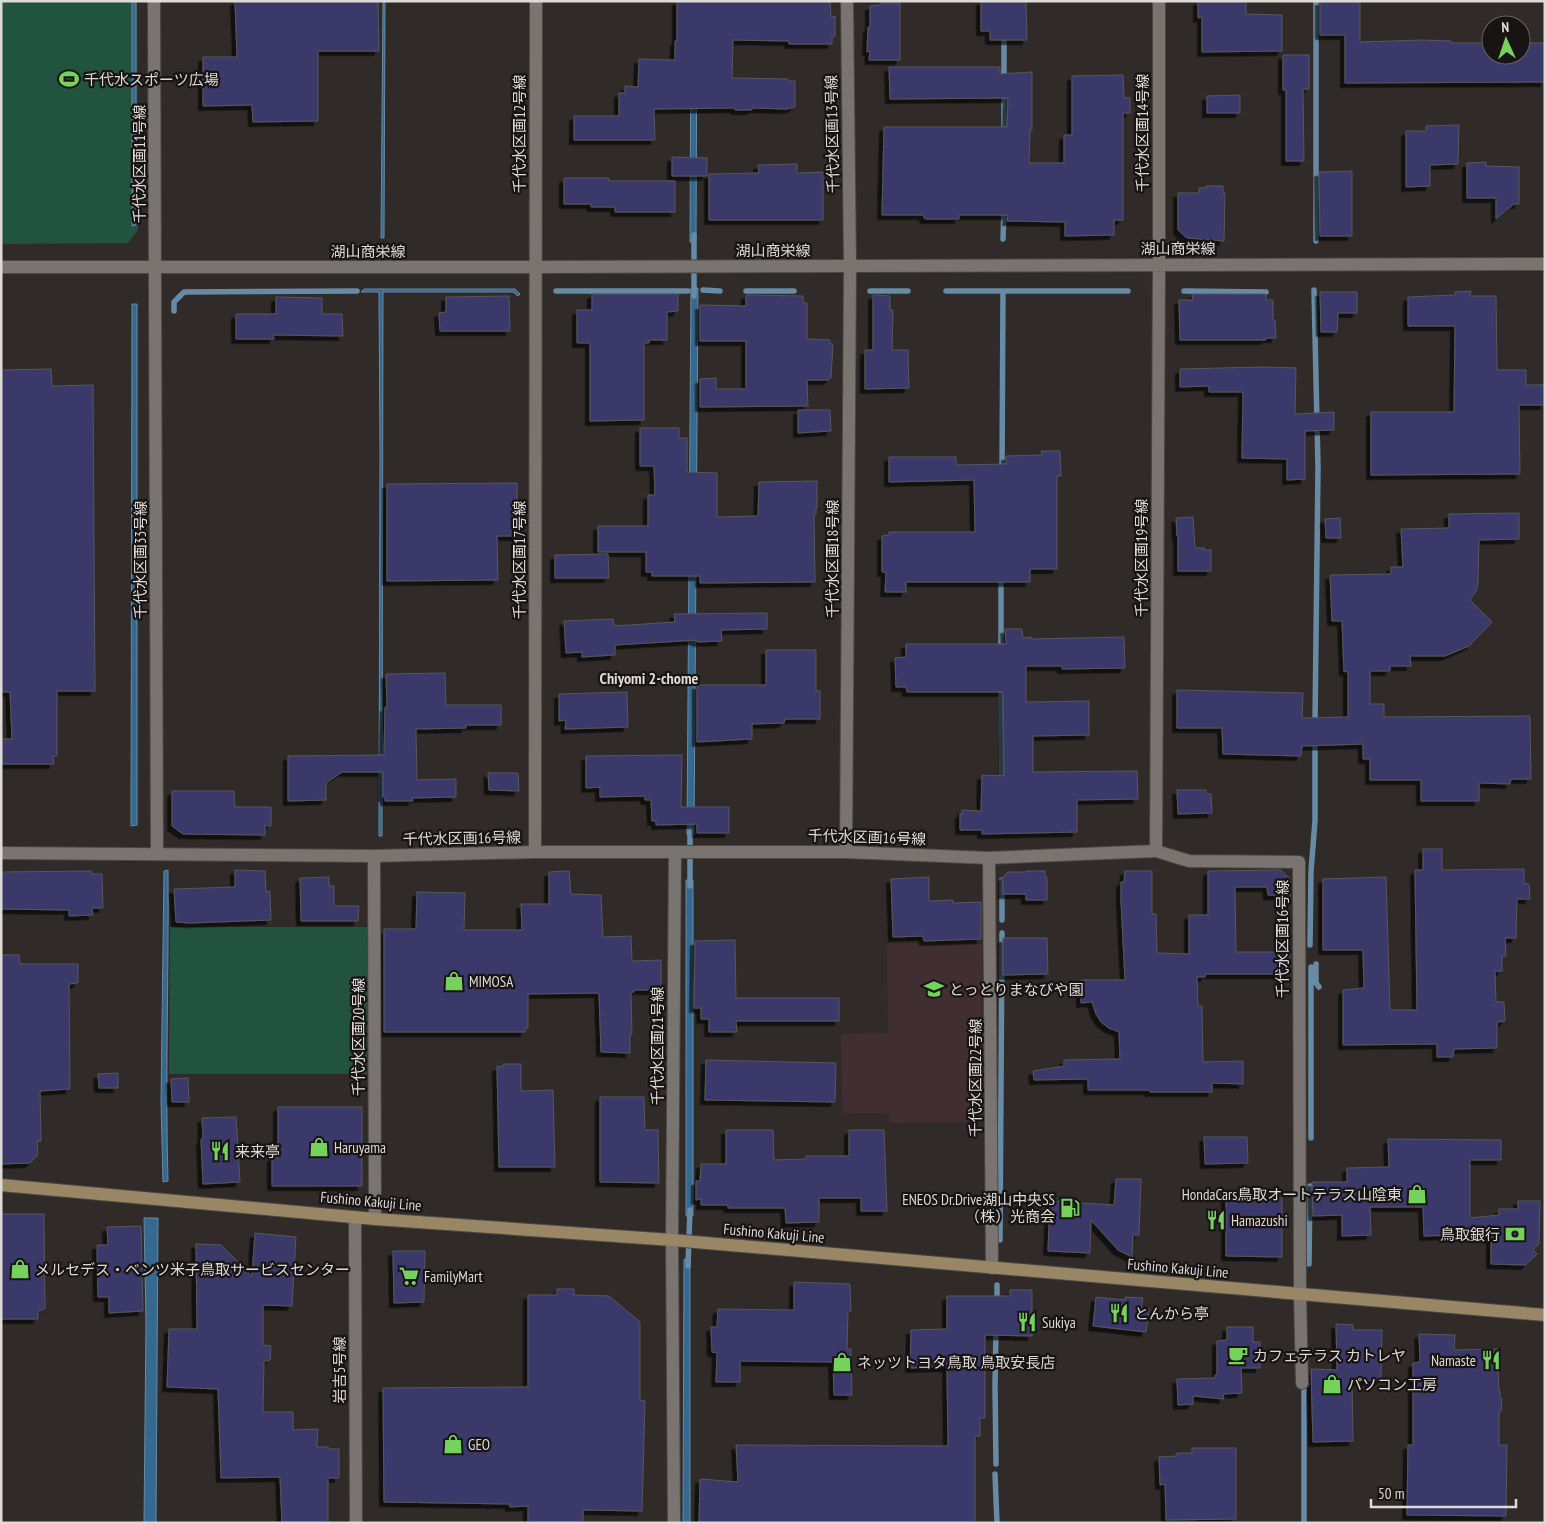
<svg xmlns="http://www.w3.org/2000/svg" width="1546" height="1524" font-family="'PT Sans Narrow','Noto Sans JP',sans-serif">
<defs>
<filter id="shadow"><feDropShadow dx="-4.5" dy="4.5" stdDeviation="0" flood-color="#0009"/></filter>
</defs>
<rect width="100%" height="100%" fill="#302b28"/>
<!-- education -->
<path fill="#412e33" d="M887 943 982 944 981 1122 889 1123V1114L842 1113 841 1034 888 1033Z"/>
<!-- green -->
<path fill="#22533e" d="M1 1H137L138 230 128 243 1 244Z
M170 927H368L367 1074H169Z"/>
<!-- water -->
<path fill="#36698f" stroke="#688ba5" d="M132 1H136V225L132 226Z
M383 1H385L384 238H381Z
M691 1H697L696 242H690Z
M691 288H698L694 835H687Z
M364 289H515L520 294 518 296 513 292H383L382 836H379L380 453 379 292H361Z
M132 304H137V825L131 826Z
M168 870C169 974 165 1078 168 1181L163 1182 161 1102 164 871Z
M686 880H693V1216H686Z
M144 1218H158L156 1523H144L146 1321Z
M684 1259 690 1260V1523H683Z"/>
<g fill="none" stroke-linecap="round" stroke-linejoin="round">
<!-- stream -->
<path stroke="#688ba5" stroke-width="5.5" d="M1004 80V34
M1004 135V91
M694 235V296
M1003 239 1004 209
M1316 241V1
M703 290 720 291
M1314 290 1318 467 1315 723
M556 291H688
M746 291H794
M870 291H908
M946 291H1128
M1184 291 1266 292
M174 311V302L184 292 357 291
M1002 471 1003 291
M1001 651V575
M1001 685 1002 784
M690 827V886
M1002 920V880
M1310 945 1311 871 1315 821V740
M1316 964V983L1319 987
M1311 1138V967
M1000 1240 1002 933
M1309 1264 1310 1186
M688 1266 690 1210
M997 1302V1285
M996 1329 995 1386 996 1464
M995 1474 997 1523
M1304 1523V1388L1307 1384"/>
</g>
<!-- building -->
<path fill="#3b396a" stroke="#56575d" filter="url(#shadow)" d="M235 1H378L379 51H318V121L253 122 252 105 203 106V57H237Z
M677 1H830L831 17 835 16V36L832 37V44H789V41L733 40 732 78 788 79V81H795V107L787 109 752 108V110H735V108L654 109 655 140H574V116H619V93H625V86L638 87 639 59 675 60V41H677Z
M981 1H1026L1027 40H990V31H981Z
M1198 1H1246V14L1282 15V51L1202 52V17L1198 18Z
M1320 1H1360V42L1421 40 1451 41V43H1491V55H1521V43H1545V82L1345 83V35H1320Z
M881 3H900V60H869L870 51 867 52 868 27H870V6L880 5Z
M1283 55H1309V89H1303L1304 161H1286V90H1283Z
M889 67H1000V74L1032 72V130H1030L1029 163H1064V135H1072V76L1123 75 1124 98H1130V113H1123V220H1114V235L1065 236V222L1007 221 1008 215H959V219H925L923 215H882L884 127H1007L1008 98 890 99Z
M1240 95V113H1207V96Z
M1459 125 1458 164 1430 165V186L1406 187V131H1426V126Z
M672 157 707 158V176H672Z
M1486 162V166L1519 167V204H1514L1496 219V198H1467V163Z
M797 164V173L823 172V220H709V174L759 173 758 165Z
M1352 171V236H1320L1319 172Z
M564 178H609V181H675V212H615V207H591V204H564Z
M1206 186H1223V193H1225L1224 241 1187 238 1178 230V193H1199V188H1206Z
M1471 291 1470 296H1496L1497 370H1526V385H1545V405H1519L1520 474 1371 475V412H1454L1455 326H1408V297L1455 295V292Z
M1320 292H1357V313H1338L1337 332H1321Z
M592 294H678V311L667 312V340H649V343H644V420L590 421V343H577V310H592Z
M1192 294H1266V300H1273V320H1275L1276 338H1266V340H1180L1179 300H1193Z
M746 295 803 296V303H807V339L830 340V344H833L831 378H829V380H807L808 406 700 407V379L716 378V389H746V341H700V305L746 306Z
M873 295 890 296V310H893L892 350H908L909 388 865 389V350H873Z
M509 296 510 331H440L439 313 446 312V297Z
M276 297 322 298V314H342L343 336 273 335 274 339H236V314H276Z
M1263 367 1296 368 1295 414 1334 412V430L1305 431V479L1287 480V459L1242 458 1243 392H1209V386L1180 387V369Z
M51 369 52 386 93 385 95 691H57V756H53L54 764H1V739H12L10 692H1V370Z
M798 410H830L831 431 798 433Z
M640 428H679V438H687V472L717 473V517L758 516 759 482 817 481V508H816V514H814L815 582 700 583V576H652V572H646V552H598V526H648V495H655L654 466H640Z
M1041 451H1060L1061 476H1057V569H1030V582H906V592H885L886 572H882V536L889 535V532H975L974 480 889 482V457H956V465L1006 464V456L1042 455Z
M517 483V536H497L498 580 387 581V484Z
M1519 513V539L1479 540 1478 583 1476 591 1470 600 1492 622 1469 646 1445 656H1410L1411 666H1390V671H1370V704H1384V717L1530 716 1531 779H1511L1510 784 1479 783V801H1421V780H1370V759H1363V744L1302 746 1301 756 1223 754 1222 728H1177V690L1303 693 1302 718 1348 717V674L1347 671 1344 672 1342 621H1332L1330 575 1391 574V567H1403L1401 529 1449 528V514Z
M1193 517 1195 548H1205L1204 550H1211V571H1178V536H1177L1176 518Z
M1340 518 1341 538H1326L1325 519Z
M608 554 609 578H555V555Z
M767 613V629L721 630 722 641 697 642V640L615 645V655L582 657V652L566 653 564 621 613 619 614 626 675 622 674 614Z
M1005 629H1022L1023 638 1031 637V639L1124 637 1125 668 1062 669V666H1026V702L1089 701V735L1033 736V772L1137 771 1138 799 1077 800V832L982 834V830H960V814H962V810L981 811 982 775 1004 776 1003 692H907L906 687H896L895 658 906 657V644H1006Z
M766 650H816V691H820V719H785L784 723 752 724V739L697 742V685H766Z
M445 673 446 705H501V725H466V728L416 729 417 780 456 779V797L412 798 413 801H385V797H383V772H342L326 783V800L288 801V756L384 755 385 707H387L386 674Z
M627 692 628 727 565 729 566 720 559 721V694Z
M682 755 681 807H729V833H697V824L656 825V821H652L651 800H645V796L600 797V787L586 788V756Z
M488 773H518L519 791 489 790Z
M1177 790H1206V794H1211L1212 813 1178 814Z
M172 791H234L235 807H271V826L265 825V835L183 834 172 826Z
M1423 849H1442V870L1524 869V883L1529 884 1530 899H1517L1516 938H1505L1506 956H1502V971H1495L1496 1002H1504L1505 1021 1497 1022V1048L1454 1049 1453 1057H1437V1044L1343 1045V990L1364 988 1363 950H1323V879L1386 877 1390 1010H1417L1415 870H1423Z
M235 870 265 871 266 892 270 891 271 920 190 923 176 922 174 889 235 887Z
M1281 870 1290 879V896L1268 895 1267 887H1235L1236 952H1290L1289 974H1206L1205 977H1197L1198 1006H1202L1203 1062 1243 1061V1084L1212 1083V1092H1150L1149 1090H1088V1079L1034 1080 1033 1071 1064 1066V1060L1120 1059 1119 1032 1109 1028 1101 1022 1096 1014 1092 1002 1081 1003V980H1125L1121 901V882H1124L1125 871H1152V914H1156L1157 953 1189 954V915H1208V871Z
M91 871 92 874H102L103 908H92L93 915 69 916V910L1 909V872Z
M569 871 571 894 601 895 603 937 631 936 632 961 661 960V990H634V992H631L632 1034H630V1053L601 1052 599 993 528 994V1028H525V1032H384V929H416L417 892 465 893 464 930H522L521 904H549V872Z
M1026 871H1045V877H1047V900H1026V894H1003V877L1008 872H1026Z
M329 877V886H334V906H359L358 921H301L300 878Z
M929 877V901L953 900V903L981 902V939L924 941 923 936 893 937 891 879Z
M1003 938H1047L1048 974 1003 975Z
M735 940 736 998H839V1021H736L737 1032H709V1019H701V1008H694L695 941Z
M1 955H19L20 964H78V983L69 984 70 1089 40 1091 41 1141H37L38 1155 30 1163 1 1164Z
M706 1060 836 1063 835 1102 705 1100Z
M503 1064H521V1091L553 1090 555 1167H499L497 1066 503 1067Z
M118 1073V1088H99L98 1074Z
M188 1078 189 1102H172L171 1079Z
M600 1097H644L645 1130H658L659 1183 600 1182Z
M278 1107H362V1186H272V1157H278Z
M236 1117 240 1182 203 1184 201 1139 203 1138 202 1118Z
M726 1130H773L774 1160 806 1159V1156H849V1130H884L887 1211H861V1198H819V1222L786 1223 785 1208H728V1205H701V1199L696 1200V1181H700L701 1164H726Z
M1204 1137H1247L1248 1163 1205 1164Z
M1388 1139 1501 1140V1160H1470V1218L1499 1215V1209H1518V1201H1540L1539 1244 1533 1250 1537 1254 1526 1265 1491 1264V1234L1424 1236 1423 1207H1370L1371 1235 1342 1236V1215L1313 1216 1312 1182H1347V1168L1389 1167Z
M1116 1179H1141L1139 1235H1133L1132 1257 1118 1250 1091 1220 1090 1253 1048 1251 1050 1201 1114 1205Z
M1226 1198H1282V1257L1226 1256Z
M1 1214H44L45 1308 38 1312V1319H1Z
M141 1226 143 1311 109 1313V1297H98L97 1245H108L107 1227Z
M255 1233 296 1237 292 1306 263 1305V1345L271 1346 270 1360 264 1361 263 1412H293V1430L318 1429 317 1447H328L329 1449H339V1478H328V1523H282L280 1477 221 1478 218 1389 167 1387 169 1329H197L196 1244 221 1245 252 1276Z
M393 1251H425L424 1302 394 1303Z
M794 1282 850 1284 851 1311 848 1312 847 1349H851L852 1395H834L833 1362 740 1361V1382H716L717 1353 712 1352 711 1327H717L718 1309 794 1310Z
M557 1289H574V1295L609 1296 640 1322V1400L645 1401 642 1511 583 1510V1523H528V1506L510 1507V1504L384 1502 383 1388 528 1387V1295H557Z
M1010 1290H1032V1336L985 1335V1418H980V1436H975V1523H699L700 1479 738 1482 736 1445 948 1446 947 1367 910 1368 911 1330 947 1329V1296H1010Z
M1096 1297 1125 1300V1297L1143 1298 1141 1309H1149L1146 1332 1093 1326Z
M1336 1324 1353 1325V1330H1382L1381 1380 1352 1381 1353 1441 1313 1442 1311 1369 1337 1370Z
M1227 1327H1253V1342H1260V1368H1241L1242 1393 1223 1394 1224 1399 1193 1396V1404L1178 1405 1177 1379 1215 1378V1375H1217V1341L1227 1340Z
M1419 1334 1455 1335 1454 1350 1497 1349 1499 1391H1500V1398L1502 1399 1501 1411H1499V1445H1507L1506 1516 1407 1515 1408 1445H1413V1363L1420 1362Z
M1192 1448H1236V1519L1166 1520 1165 1484 1160 1485 1159 1457 1177 1456V1453H1192Z"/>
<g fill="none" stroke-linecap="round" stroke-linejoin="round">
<defs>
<path id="minor" d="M154 1 157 853
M1159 1V265
M1156 851 1189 861 1299 862 1300 1294 1302 1383
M535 852 536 1
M846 852 850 266 847 1
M374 856 375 1219
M989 858 992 1268
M355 1217 356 1523
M674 1523 672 1240 675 852"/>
<path id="tertiary" d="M1 267H535L1545 264
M1 853 374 856 535 852H846L989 858 1156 851 1159 265"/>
<path id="secondary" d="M1 1185 375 1219 672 1240 1545 1315"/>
</defs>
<!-- minor casing -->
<use href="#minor" stroke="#4b4745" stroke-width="14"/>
<!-- tertiary casing -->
<use href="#tertiary" stroke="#4b4745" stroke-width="14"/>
<!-- secondary casing -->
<use href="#secondary" stroke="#4b4745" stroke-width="14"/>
<!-- minor -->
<use href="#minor" stroke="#7a7471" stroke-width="12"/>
<!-- tertiary -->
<use href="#tertiary" stroke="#7a7471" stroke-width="12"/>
<!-- secondary -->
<use href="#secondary" stroke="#988665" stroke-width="12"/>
</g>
<!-- icons -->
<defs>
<symbol id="stadium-bare" viewBox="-9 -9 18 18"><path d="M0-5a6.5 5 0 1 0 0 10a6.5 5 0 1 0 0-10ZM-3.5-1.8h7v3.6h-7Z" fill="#75d25b" stroke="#171413" stroke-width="2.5" paint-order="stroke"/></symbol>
<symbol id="shop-bare" viewBox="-9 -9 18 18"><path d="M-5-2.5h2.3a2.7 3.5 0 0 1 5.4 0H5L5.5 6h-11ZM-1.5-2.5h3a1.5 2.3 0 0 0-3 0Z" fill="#75d25b" stroke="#171413" stroke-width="2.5" paint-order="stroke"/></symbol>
<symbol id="school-bare" viewBox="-9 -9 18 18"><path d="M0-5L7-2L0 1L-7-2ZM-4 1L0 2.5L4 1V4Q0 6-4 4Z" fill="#75d25b" stroke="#171413" stroke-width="2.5" paint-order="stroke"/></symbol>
<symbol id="restaurant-bare" viewBox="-9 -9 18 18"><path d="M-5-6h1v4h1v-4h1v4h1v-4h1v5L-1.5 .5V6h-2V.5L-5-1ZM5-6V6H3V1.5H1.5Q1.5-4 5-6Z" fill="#75d25b" stroke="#171413" stroke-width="2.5" paint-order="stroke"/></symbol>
<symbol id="fuel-bare" viewBox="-9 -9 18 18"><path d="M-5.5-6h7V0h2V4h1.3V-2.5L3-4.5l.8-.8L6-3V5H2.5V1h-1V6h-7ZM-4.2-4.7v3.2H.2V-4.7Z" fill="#75d25b" stroke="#171413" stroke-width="2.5" paint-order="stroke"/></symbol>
<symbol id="bank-bare" viewBox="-9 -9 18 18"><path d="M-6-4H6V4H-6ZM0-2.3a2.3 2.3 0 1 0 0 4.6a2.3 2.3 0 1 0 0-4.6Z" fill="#75d25b" stroke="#171413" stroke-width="2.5" paint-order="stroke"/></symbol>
<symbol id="supermarket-bare" viewBox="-9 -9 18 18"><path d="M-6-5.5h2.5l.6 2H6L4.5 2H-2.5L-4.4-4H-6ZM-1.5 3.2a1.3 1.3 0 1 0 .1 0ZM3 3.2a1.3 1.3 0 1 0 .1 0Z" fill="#75d25b" stroke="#171413" stroke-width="2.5" paint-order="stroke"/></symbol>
<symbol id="cafe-bare" viewBox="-9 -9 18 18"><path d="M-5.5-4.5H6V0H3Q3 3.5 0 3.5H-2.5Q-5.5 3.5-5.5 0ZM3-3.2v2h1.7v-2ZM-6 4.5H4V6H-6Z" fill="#75d25b" stroke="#171413" stroke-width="2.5" paint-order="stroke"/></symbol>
</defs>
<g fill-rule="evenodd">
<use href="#stadium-bare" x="55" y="65" width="28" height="28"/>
<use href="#shop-bare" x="440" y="967" width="28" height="28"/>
<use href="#school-bare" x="920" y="975" width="28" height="28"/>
<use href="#shop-bare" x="305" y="1133" width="28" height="28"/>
<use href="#restaurant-bare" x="206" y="1137" width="28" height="28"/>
<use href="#shop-bare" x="1403" y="1180" width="28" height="28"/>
<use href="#fuel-bare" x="1056" y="1194" width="28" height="28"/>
<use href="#restaurant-bare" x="1202" y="1206" width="28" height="28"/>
<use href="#bank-bare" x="1501" y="1220" width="28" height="28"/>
<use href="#shop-bare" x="6" y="1255" width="28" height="28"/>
<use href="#supermarket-bare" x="395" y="1262" width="28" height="28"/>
<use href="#restaurant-bare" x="1105" y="1299" width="28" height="28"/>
<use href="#restaurant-bare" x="1013" y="1308" width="28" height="28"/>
<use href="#cafe-bare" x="1224" y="1341" width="28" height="28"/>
<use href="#restaurant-bare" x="1477" y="1346" width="28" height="28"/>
<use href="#shop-bare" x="828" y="1348" width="28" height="28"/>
<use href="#shop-bare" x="1318" y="1370" width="28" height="28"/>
<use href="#shop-bare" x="439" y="1430" width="28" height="28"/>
</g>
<g text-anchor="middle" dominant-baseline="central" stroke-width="4.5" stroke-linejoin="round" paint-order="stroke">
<!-- poi labels -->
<g font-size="15" fill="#dedad8" stroke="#171413" text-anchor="start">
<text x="84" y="79">千代水スポーツ広場</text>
<text x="469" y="981">MIMOSA</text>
<text x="949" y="989">とっとりまなびや園</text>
<text x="334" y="1147">Haruyama</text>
<text x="235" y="1151">来来亭</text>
<text x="1402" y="1194" text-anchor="end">HondaCars鳥取オートテラス山陰東</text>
<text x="1055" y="1199" text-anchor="end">ENEOS Dr.Drive湖山中央SS<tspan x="1055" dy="17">（株）光商会</tspan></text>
<text x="1231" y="1220">Hamazushi</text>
<text x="1500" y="1234" text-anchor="end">鳥取銀行</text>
<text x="35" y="1269">メルセデス・ベンツ米子鳥取サービスセンター</text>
<text x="424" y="1276">FamilyMart</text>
<text x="1134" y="1313">とんから亭</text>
<text x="1042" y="1322">Sukiya</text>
<text x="1253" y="1355">カフェテラス カトレヤ</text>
<text x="1476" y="1360" text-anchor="end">Namaste</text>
<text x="857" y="1362">ネッツトヨタ鳥取 鳥取安長店</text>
<text x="1347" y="1384">パソコン工房</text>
<text x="468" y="1444">GEO</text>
</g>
<!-- street labels -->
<g font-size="15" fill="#dedad8" stroke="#171413">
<text transform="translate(1142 133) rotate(-90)">千代水区画14号線</text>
<text transform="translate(519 134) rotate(-90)">千代水区画12号線</text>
<text transform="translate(832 134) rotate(-91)">千代水区画13号線</text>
<text transform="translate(139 164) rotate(-90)">千代水区画11号線</text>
<text x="1178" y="248">湖山商栄線</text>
<text x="773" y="250">湖山商栄線</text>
<text x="368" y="251">湖山商栄線</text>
<text transform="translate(1141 558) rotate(-90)">千代水区画19号線</text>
<text transform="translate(832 559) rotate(-90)">千代水区画18号線</text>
<text transform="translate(140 560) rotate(-90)">千代水区画33号線</text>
<text transform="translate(519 560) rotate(-90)">千代水区画17号線</text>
<text transform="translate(867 837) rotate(2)">千代水区画16号線</text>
<text transform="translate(462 838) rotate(-1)">千代水区画16号線</text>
<text transform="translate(1282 939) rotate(-90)">千代水区画16号線</text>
<text transform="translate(358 1037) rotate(-90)">千代水区画20号線</text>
<text transform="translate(657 1046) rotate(-90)">千代水区画21号線</text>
<text transform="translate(975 1078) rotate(-90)">千代水区画22号線</text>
<text transform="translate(371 1201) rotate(5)">Fushino Kakuji Line</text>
<text transform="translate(774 1233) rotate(5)">Fushino Kakuji Line</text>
<text transform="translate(1178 1268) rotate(5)">Fushino Kakuji Line</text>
<text transform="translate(339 1370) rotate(-90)">岩吉5号線</text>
</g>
<!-- neighbourhood labels -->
<g font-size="16" font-weight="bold" fill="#dedad8" stroke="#171413">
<text x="649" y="678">Chiyomi 2-chome</text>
</g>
</g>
<!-- border -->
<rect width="1546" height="1524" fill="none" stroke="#dedad8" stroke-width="5"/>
<!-- north arrow -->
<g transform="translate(1506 40) rotate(357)"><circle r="24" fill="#171413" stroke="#676362"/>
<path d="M0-4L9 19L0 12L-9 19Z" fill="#75d25b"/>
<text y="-8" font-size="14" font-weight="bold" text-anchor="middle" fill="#dedad8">N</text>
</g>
<!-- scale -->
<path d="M1371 1499v8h145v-8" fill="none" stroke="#dedad8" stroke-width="2.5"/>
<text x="1378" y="1499" font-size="15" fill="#dedad8" stroke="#171413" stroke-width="4" paint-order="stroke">50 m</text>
</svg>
